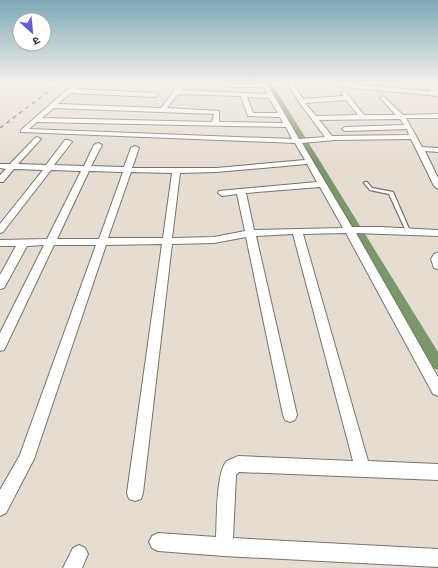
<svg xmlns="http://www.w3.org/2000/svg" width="438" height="568" font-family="Ubuntu,'Noto Sans Devanagari',sans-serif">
<rect width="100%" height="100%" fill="#e6ddd2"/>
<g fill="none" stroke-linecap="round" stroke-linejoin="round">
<!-- canal -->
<path fill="#7a986b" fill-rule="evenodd" d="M265 82H271L438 352V370L433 368Z"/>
<defs>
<path id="service" d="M365 182H367L372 188 393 192 410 231V232H406V231L389 194 370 190 364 183Z"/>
<path id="minor" d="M76 82H83L75 89 155 93 158 95 155 97 71 93 58 104 161 108 181 82H187L181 90 267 94 263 87H228L225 85 228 83 266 82 299 139 325 137 299 102 286 82H292L303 99 344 96 341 93 346 92 364 115H396L381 99 380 98 383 96 403 115 438 114V118H406L422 147 438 148V152L425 151 438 178V189L434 186 411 139 335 140 302 143 352 227H381L438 230V236L356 233 438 377V396L433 394 346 233 303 234 368 461 438 464V480L239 472 236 475 233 538 438 549V567L224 556 158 551 152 548 149 542 152 536 158 533 216 537C217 522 216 470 227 461 230 459 235 458 238 456L353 461 293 234 256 236 297 415 295 420 290 422 285 420 283 415 246 237 214 243 172 244 143 493 141 499 135 501 129 499 127 493 162 244 106 245 34 459 6 513 0 516V490L20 455 26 438 96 245H54L6 346 4 350 0 351V333L44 245 27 246 4 288 0 289V275L16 246H0V240L47 239 81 171 51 170 3 232 0 233V224L43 170 14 169 3 182H0V175L6 169 0 168V164H10L35 138 37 137 41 139 18 164 46 165 65 140H68L72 142 54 165 84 166 94 145 98 143 102 145 91 166 124 167 131 148 135 146 139 148 132 168H216L305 160 295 143 21 132V130ZM178 94 241 96 248 116 280 117 283 123 219 122V111L167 108ZM247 97 269 98 278 113H253ZM346 100 358 115 316 116 305 103ZM54 108 214 114 212 122 42 118ZM400 119 404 125 345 127 342 129 345 131 407 129 409 135 332 136 319 120ZM37 122 286 127 292 139 29 129ZM307 164 317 182 219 191 218 193 222 196 237 194 245 231 214 237 172 238 180 173 216 172ZM89 171 123 172 99 239H57ZM131 172 172 173 163 238H108ZM320 187 343 228 254 230 246 193Z
M109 82H124L125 83 122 85Z
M336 83 438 92V96L334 86 333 85Z
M438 253V269L434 268 431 259 434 254Z
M79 545 85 548 88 554 82 568H63L73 548Z"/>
<path id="trunk" d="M423 82H434L438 87V96L434 95Z"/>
</defs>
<!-- service casing -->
<use href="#service" stroke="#7a7268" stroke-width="2.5"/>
<!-- minor casing -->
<use href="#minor" stroke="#7a7268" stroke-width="2"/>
<!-- trunk casing -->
<use href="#trunk" stroke="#7a7268" stroke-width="2"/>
<!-- path -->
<path stroke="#ada69d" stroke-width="1" stroke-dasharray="0.5 1.5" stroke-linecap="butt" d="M0 125 23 121"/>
<!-- service -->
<use href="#service" fill="#fff" fill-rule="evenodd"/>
<!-- minor -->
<use href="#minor" fill="#fff" fill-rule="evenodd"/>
<!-- trunk -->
<use href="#trunk" fill="#fff" fill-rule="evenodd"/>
<!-- rail -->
<path stroke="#6c6761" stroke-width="1.5" stroke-dasharray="4 4" stroke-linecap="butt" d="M431 82 438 89
M0 128 61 82"/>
</g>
<!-- sky -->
<linearGradient id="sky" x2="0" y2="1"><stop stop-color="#7ca9b6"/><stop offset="0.51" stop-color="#f4f0eb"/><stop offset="1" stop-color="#f4f0eb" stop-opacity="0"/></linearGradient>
<rect width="438" height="162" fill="url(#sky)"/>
<!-- north arrow -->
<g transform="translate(32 32) rotate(153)"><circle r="19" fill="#ffffff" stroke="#acaba9"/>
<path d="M0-3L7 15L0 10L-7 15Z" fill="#665bd5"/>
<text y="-6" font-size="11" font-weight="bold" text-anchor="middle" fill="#302d29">उ</text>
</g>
</svg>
